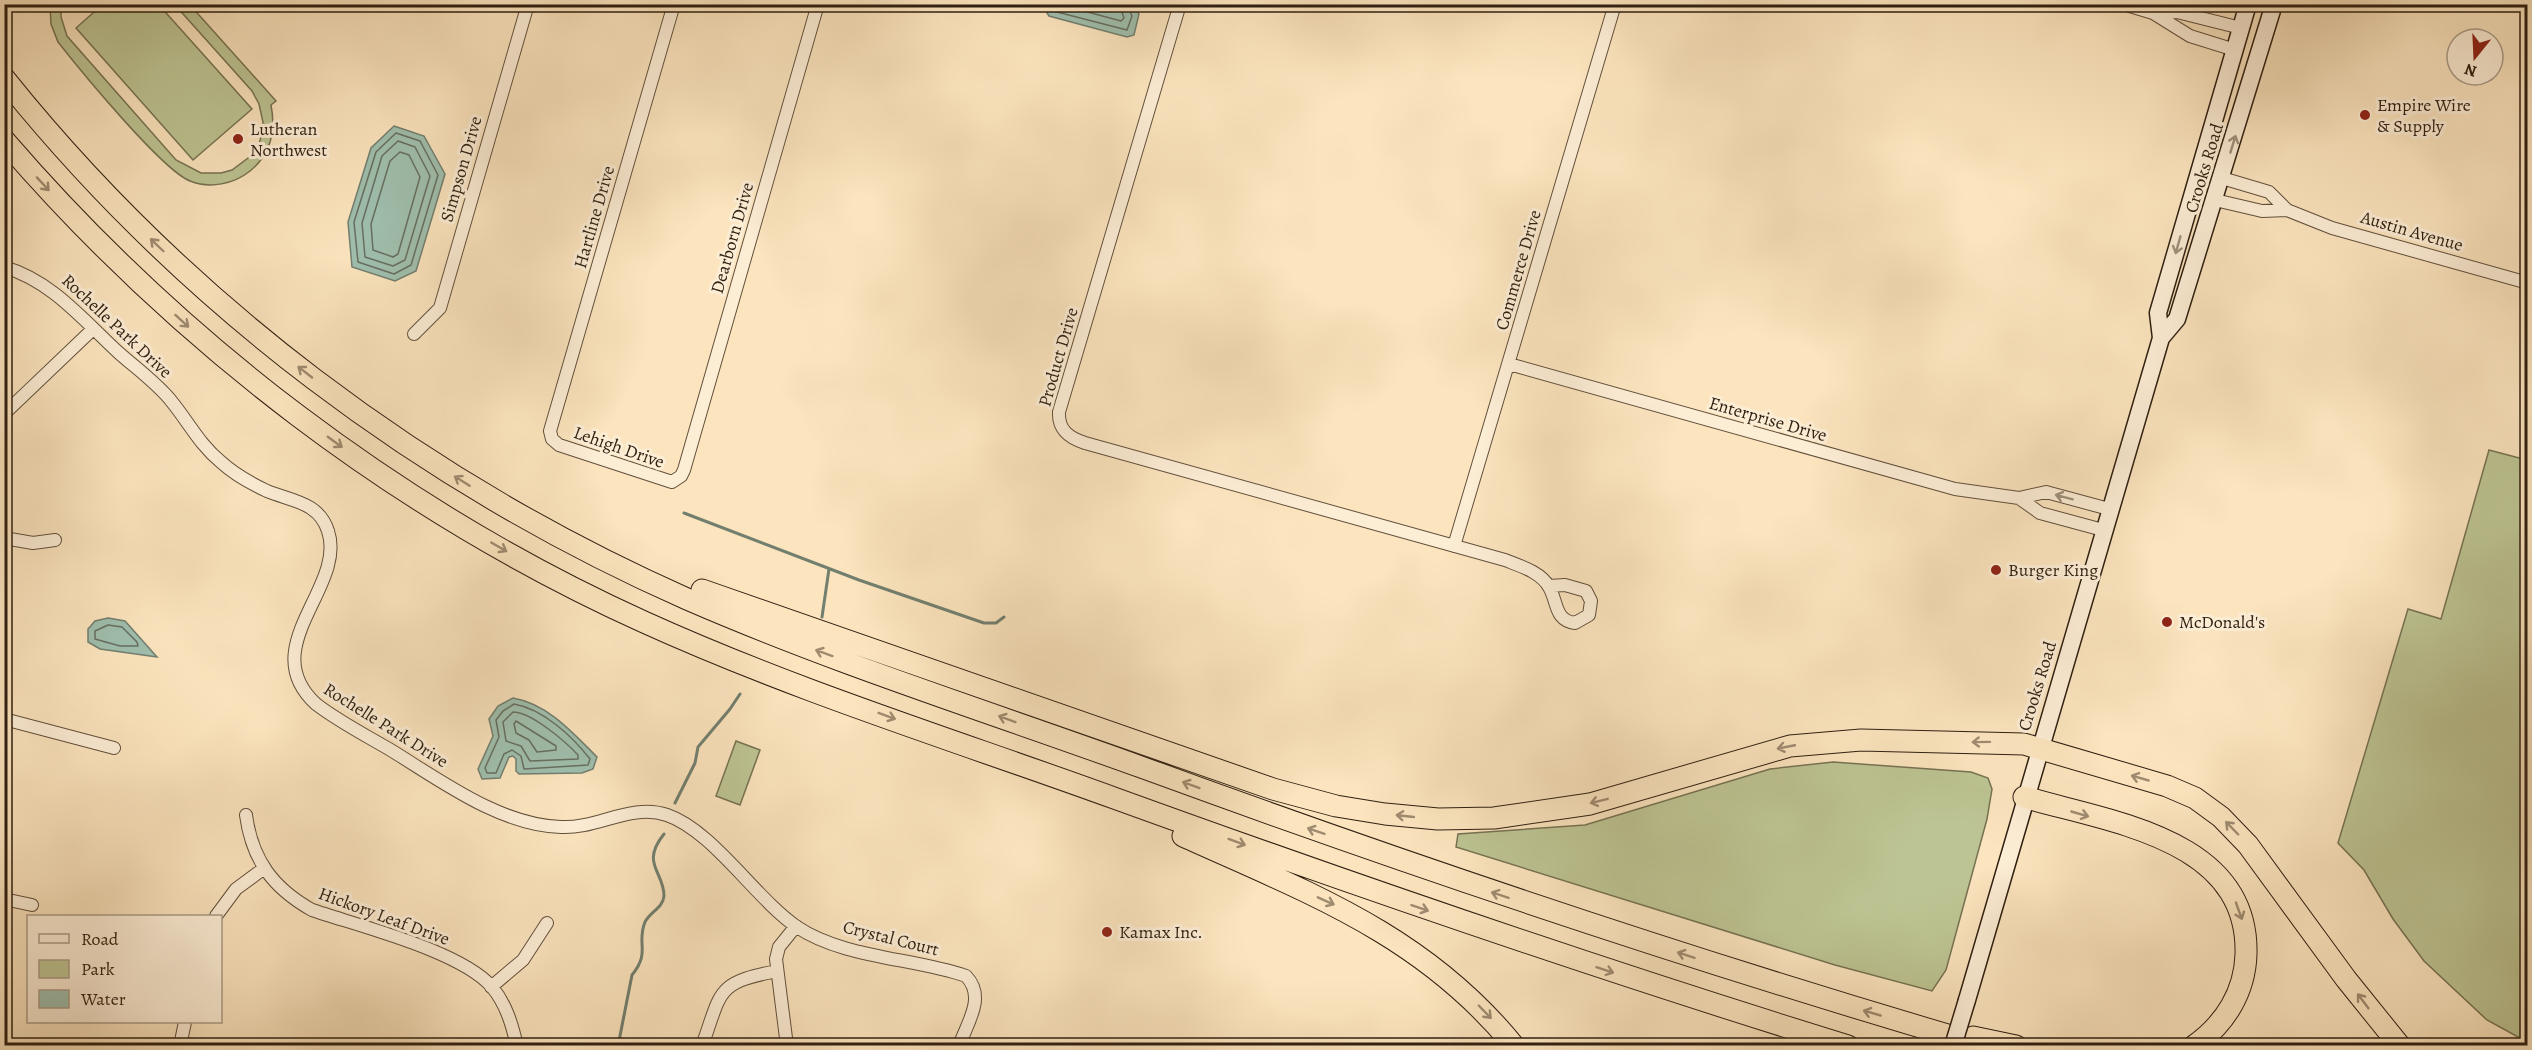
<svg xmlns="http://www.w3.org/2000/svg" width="2532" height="1050" font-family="Alegreya,serif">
<rect width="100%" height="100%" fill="#fbe4be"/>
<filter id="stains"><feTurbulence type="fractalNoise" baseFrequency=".00333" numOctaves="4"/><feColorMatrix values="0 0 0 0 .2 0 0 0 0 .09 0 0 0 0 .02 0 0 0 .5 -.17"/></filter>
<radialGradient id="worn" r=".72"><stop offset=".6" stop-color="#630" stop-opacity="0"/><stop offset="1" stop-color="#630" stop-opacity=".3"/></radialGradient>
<!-- green -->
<path fill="#bdc493" stroke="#767252" stroke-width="1.5" d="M50 5H61V17L67 36 176 160 201 173H221L232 170 252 155 260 141 263 122 259 104 252 91 175 5H190L276 101 271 105C276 131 271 154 250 171 234 184 210 189 190 181 162 170 80 70 58 42L51 24Z
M102 5H159L252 109 193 160 76 28Z
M2489 450 2527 460V1042L2487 1020 2424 961 2393 919 2364 870 2338 843 2408 609 2441 619Z
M736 741 760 750 740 805 716 796Z
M1833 762 1971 772 1988 778 1992 789 1987 819 1946 970 1932 991 1835 965 1456 847 1458 834 1585 825 1770 769Z"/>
<!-- water -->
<path fill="#9fbfae" stroke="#727f6f" stroke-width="1.5" d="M1042 5H1131L1139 14 1134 35 1127 37 1049 16Z
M394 126 424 136 445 174 416 271 395 281 352 267 348 222 371 148Z
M108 618 125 621 157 657 100 649 88 642V629L95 621Z
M513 698C548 704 573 733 597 757L593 769 582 773 519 774 516 771V759L513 756 509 757 500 778 482 779 478 769 493 736 489 719 498 706Z"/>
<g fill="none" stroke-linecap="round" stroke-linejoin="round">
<!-- shore -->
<path stroke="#676f60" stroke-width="1.5" d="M1049 4 1053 11 1127 30 1132 16 1127 4
M1058 4 1121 21 1124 18 1119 4
M396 133 420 141 438 175 411 265 394 274 358 262 354 222 376 152Z
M398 141 415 147 430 176 405 260 393 266 365 257 362 223 382 156Z
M400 152 409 155 420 177 398 254 393 257 373 250 371 224 390 161Z
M108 625 122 627 137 642 138 646H120L95 639V631Z
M514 704C543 709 572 736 590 759L588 765 524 769 521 756 512 750 504 754 496 773H487L485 768 499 737 496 720 503 711Z
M513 712C531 712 565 741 578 755V759L530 761 521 746 506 741 503 722Z
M516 721 556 746V750L537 752 529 740 516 733 514 724Z"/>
<!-- stream -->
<path stroke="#727f6f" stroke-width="3" d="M684 513 859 580 984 623H996L1004 617
M822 617 829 569
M675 803 695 763 698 747 730 709 740 694
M618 1046 632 975C651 952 636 944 645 922 650 912 663 908 664 896 664 871 640 864 664 834"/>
<defs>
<path id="minor" d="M674 4 550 431 552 439 559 445 672 482 681 476 684 470 818 4
M1180 4 1059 412C1058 430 1069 438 1085 443L1505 560C1520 566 1541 572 1549 587 1558 602 1554 620 1575 623L1589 615 1591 601 1586 591 1565 585 1549 586
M2123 4 2153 13 2177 12 2241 28
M2153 13 2190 36 2235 50
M2222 178 2269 192 2287 210 2332 228 2528 283
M2215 200 2262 211 2287 210
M4 267C52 281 83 320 119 353 137 369 158 384 172 402 189 423 200 445 221 462 234 474 250 483 267 491 291 501 319 502 328 531 347 587 254 647 316 704 338 721 365 735 389 749 440 780 499 825 561 827 597 829 631 803 667 815 712 830 756 899 797 927 843 958 914 958 966 976 986 997 968 1021 959 1046
M414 334 440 308 528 4
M1509 364 1955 489 2019 498 2046 492 2109 509
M4 414 93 329
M2019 498 2040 513 2103 530
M4 538 33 543 55 540
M1454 546 1615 4
M4 719 114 748
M246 815C252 860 273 888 312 910 359 926 461 951 492 987 506 1004 512 1024 517 1046
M4 899 32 905
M216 916 236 889 263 869
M491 987 523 960 547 923
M180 1046 185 1022
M702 1046C722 991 715 983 777 971
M787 1046 776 959 779 947 796 926"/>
<path id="secondary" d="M2161 338 2158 313 2248 4
M1967 1000 2161 338 2177 319 2274 4"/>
<path id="motorway" d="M4 78C185 304 423 482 687 599 834 663 989 712 1141 767 1420 869 1700 963 1985 1046
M4 140C179 343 399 511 644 622 796 691 957 741 1114 798 1357 886 1601 970 1848 1046
M702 590 1273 789 1336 806 1385 814 1438 819 1494 818 1590 804 1790 746 1861 740 2024 744 2167 786 2195 798 2221 817 2248 845 2346 979 2400 1046
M2024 797C2109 822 2249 838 2246 954 2245 992 2225 1024 2194 1046
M1183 836C1309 893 1424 935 1514 1046
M1973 1037 2016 1046"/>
</defs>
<!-- minor casing -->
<use href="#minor" stroke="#62503c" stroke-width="14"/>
<!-- secondary casing -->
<use href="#secondary" stroke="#2f1f11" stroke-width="19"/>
<!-- motorway casing -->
<use href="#motorway" stroke="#2f1f11" stroke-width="23"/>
<!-- minor -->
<use href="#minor" stroke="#fcedd5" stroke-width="12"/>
<!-- secondary -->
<use href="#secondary" stroke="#fcedd5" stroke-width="16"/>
<!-- motorway -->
<use href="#motorway" stroke="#fbe4be" stroke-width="21"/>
<defs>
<path id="secondary-bridge" d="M1953 1046 1967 1000"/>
</defs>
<!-- secondary-bridge casing -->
<use href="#secondary-bridge" stroke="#2f1f11" stroke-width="19" stroke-linecap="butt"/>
<!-- secondary-bridge -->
<use href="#secondary-bridge" stroke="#fcedd5" stroke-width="16"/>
</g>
<!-- one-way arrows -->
<defs><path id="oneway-shaft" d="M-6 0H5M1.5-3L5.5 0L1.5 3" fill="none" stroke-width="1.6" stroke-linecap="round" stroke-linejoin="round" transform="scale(1.5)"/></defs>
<g stroke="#a0907d">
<use href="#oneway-shaft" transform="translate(2233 144) rotate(-73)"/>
<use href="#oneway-shaft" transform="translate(2178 245) rotate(106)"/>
<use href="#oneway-shaft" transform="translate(2064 497) rotate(-165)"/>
</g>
<g stroke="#9f8b70">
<use href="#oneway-shaft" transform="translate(43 184) rotate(47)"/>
<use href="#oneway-shaft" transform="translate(157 245) rotate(-136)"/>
<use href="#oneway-shaft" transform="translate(182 321) rotate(42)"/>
<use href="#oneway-shaft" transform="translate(305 372) rotate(-142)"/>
<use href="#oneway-shaft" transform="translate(335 442) rotate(36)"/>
<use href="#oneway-shaft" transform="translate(462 481) rotate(-148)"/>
<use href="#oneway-shaft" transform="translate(499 547) rotate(30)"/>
<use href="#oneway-shaft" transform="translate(824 653) rotate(-160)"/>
<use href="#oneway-shaft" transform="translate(887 716) rotate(20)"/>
<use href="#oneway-shaft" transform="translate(1007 719) rotate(-160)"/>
<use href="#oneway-shaft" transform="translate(1981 742) rotate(179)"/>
<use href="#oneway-shaft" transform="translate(1786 747) rotate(169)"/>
<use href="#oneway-shaft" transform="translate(2140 778) rotate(-164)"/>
<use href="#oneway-shaft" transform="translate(1191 785) rotate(-160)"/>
<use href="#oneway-shaft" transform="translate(1599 801) rotate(166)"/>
<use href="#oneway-shaft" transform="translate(2080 814) rotate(16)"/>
<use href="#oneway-shaft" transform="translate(1405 816) rotate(-174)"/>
<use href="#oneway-shaft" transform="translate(2232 828) rotate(-134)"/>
<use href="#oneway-shaft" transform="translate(1316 831) rotate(-161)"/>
<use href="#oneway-shaft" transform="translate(1237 842) rotate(20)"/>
<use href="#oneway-shaft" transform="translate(1500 895) rotate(-162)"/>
<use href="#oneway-shaft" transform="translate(1326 901) rotate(24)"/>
<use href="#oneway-shaft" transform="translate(1420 908) rotate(19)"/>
<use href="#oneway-shaft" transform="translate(2239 911) rotate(70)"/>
<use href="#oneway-shaft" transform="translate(1686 955) rotate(-162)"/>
<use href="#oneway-shaft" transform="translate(1605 970) rotate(18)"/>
<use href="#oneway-shaft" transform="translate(2363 1001) rotate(-127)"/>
<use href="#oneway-shaft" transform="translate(1485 1012) rotate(46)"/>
<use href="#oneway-shaft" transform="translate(1872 1013) rotate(-164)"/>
</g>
<!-- markers -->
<g fill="#8f2418" stroke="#fcedd5" stroke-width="2">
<circle cx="2365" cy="115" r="6"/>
<circle cx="238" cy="139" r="6"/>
<circle cx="1996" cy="570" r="6"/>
<circle cx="2167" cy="622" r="6"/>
<circle cx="1107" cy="932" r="6"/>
</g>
<g text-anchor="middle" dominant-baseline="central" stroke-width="6" stroke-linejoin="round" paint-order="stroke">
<!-- poi labels -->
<g font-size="18" fill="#2f1f11" stroke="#fcedd5" text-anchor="start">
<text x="2377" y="105">Empire Wire<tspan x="2377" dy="21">&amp; Supply</tspan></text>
<text x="250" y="129">Lutheran<tspan x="250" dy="21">Northwest</tspan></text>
<text x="2008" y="570">Burger King</text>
<text x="2179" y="622">McDonald's</text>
<text x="1119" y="932">Kamax Inc.</text>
</g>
<!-- street labels -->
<g font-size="18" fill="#2f1f11" stroke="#fcedd5">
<text transform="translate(2204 168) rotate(-73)">Crooks Road</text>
<text transform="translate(461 169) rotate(-74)">Simpson Drive</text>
<text transform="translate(594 217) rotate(-74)">Hartline Drive</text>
<text transform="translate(2412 231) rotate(16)">Austin Avenue</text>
<text transform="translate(732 238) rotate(-74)">Dearborn Drive</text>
<text transform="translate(1518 270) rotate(-74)">Commerce Drive</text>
<text transform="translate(117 326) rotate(43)">Rochelle Park Drive</text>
<text transform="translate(1058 357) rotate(-74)">Product Drive</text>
<text transform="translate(1768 419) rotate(16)">Enterprise Drive</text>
<text transform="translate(619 447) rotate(19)">Lehigh Drive</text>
<text transform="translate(2037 686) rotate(-73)">Crooks Road</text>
<text transform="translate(386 725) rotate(32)">Rochelle Park Drive</text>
<text transform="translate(384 916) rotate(20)">Hickory Leaf Drive</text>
<text transform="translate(891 938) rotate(14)">Crystal Court</text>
</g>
</g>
<!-- margin -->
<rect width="2532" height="1050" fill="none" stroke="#fbe4be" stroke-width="24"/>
<rect x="6" y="6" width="2520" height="1038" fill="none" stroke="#2f1f11" stroke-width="3"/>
<rect x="12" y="12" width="2508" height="1026" fill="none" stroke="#2f1f11" stroke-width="1.5"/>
<!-- legend -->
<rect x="27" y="915" width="195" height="108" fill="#fcedd5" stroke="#aa9b87" stroke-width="1.5"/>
<rect x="39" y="934" width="30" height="9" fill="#fcedd5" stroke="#aa9b87" stroke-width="1.5"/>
<text x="81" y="945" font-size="18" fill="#2f1f11">Road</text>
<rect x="39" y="960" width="30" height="18" fill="#bdc493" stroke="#aa9b87" stroke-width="1.5"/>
<text x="81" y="975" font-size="18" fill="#2f1f11">Park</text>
<rect x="39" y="990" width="30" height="18" fill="#9fbfae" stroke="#aa9b87" stroke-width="1.5"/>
<text x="81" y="1005" font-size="18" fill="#2f1f11">Water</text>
<!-- north arrow -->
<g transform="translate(2475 57) rotate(198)"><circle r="28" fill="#fcedd5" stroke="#aa9b87" stroke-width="1.5"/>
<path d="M0-4.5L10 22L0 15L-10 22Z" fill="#8f2418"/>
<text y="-9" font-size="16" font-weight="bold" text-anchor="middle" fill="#2f1f11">N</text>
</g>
<rect width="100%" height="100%" filter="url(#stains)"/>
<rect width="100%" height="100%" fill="url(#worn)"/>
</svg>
